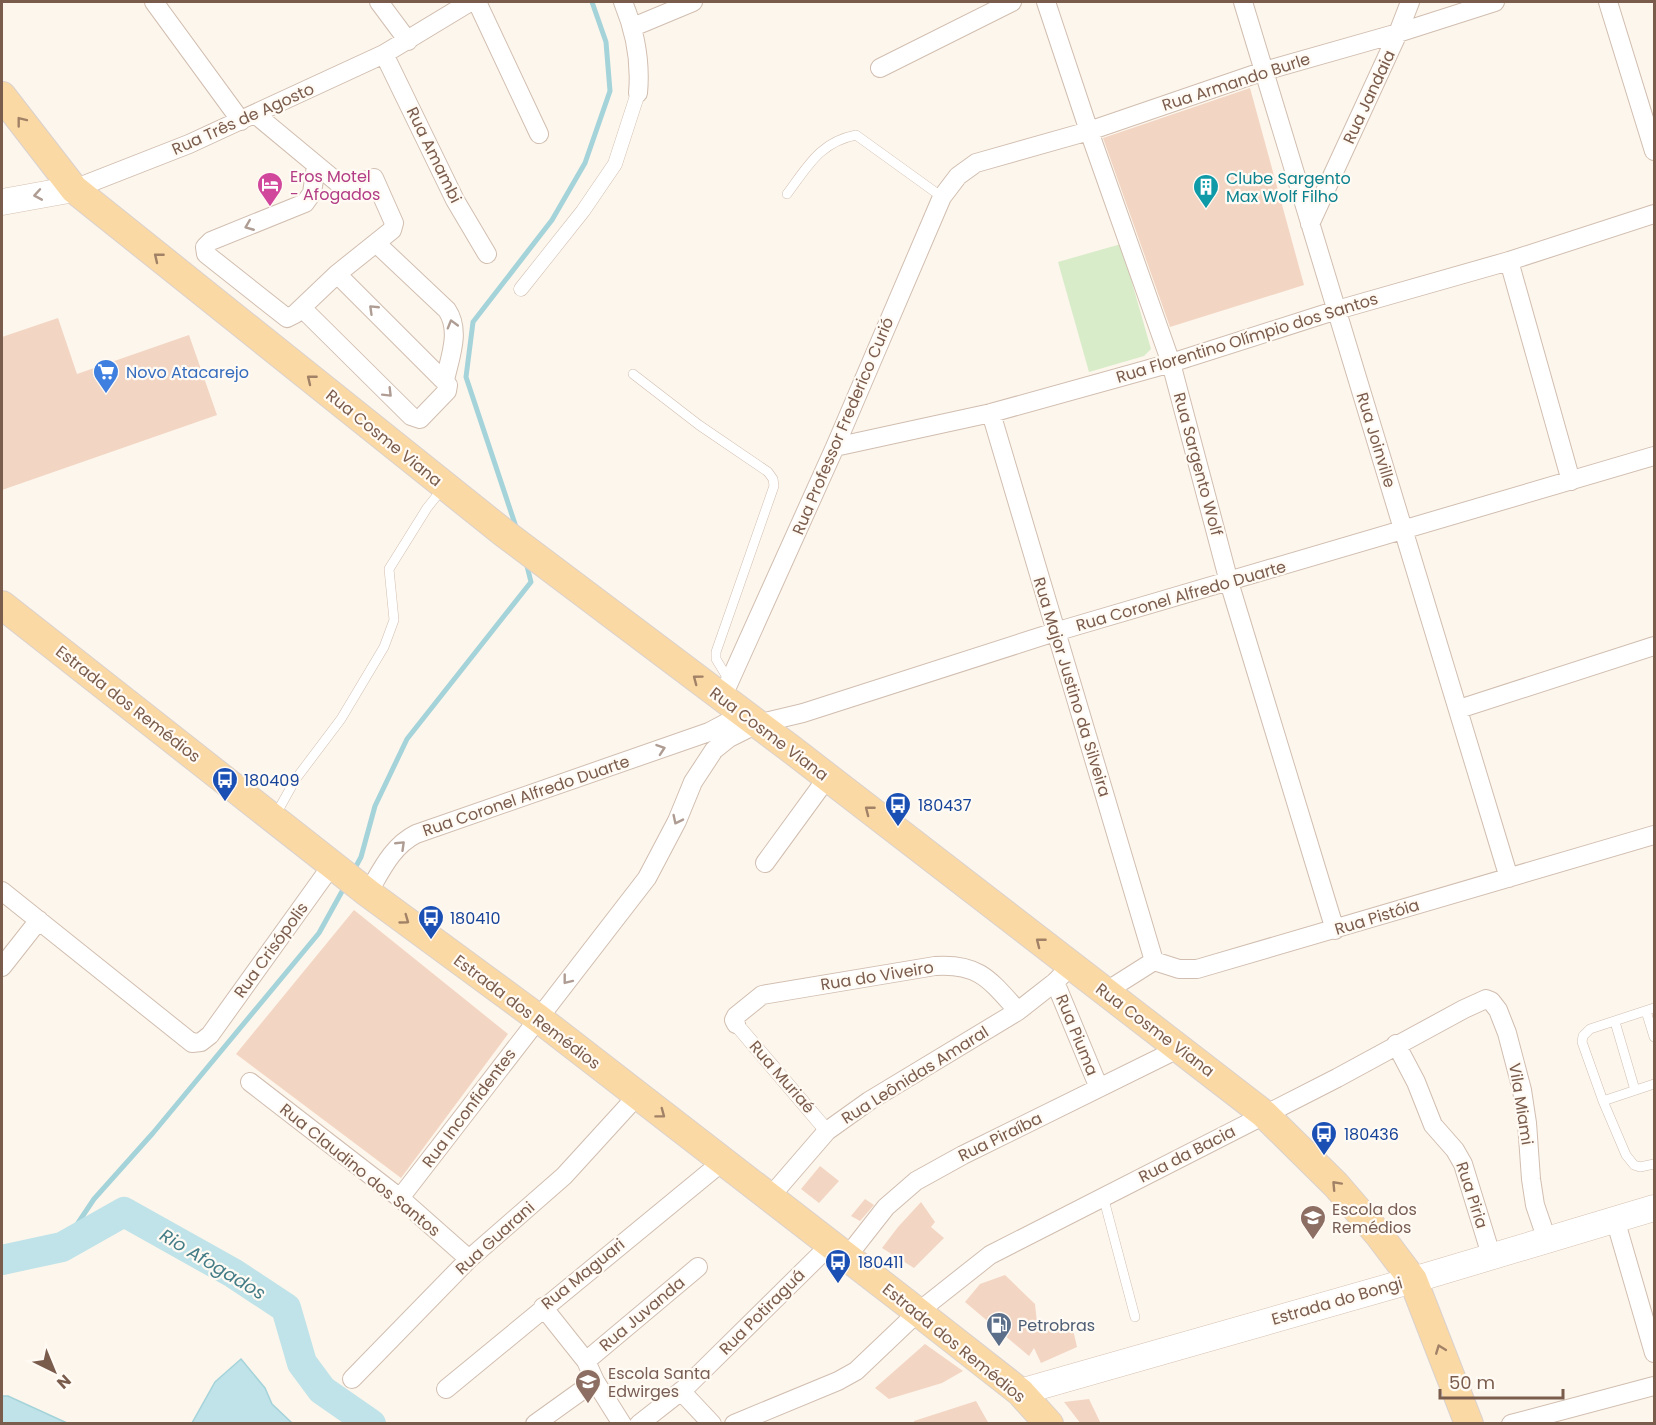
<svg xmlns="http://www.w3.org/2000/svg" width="1656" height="1425" font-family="Poppins,sans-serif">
<rect width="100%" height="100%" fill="#fdf6ec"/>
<!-- green -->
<path fill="#d8ecc9" d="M1121 244 1151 349 1144 356 1089 372 1058 262Z"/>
<!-- water -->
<path fill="#bfe3e8" stroke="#a5d3da" stroke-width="1.5" d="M62 1247 2 1269V1255Z
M241 1359 265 1388 272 1404 292 1423H192L215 1382Z
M2 1396H8L67 1423H2Z"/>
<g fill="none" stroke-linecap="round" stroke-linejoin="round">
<!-- stream -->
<path stroke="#a5d3da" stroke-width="5" d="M517 530 466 377 473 322 552 220 585 163 610 91 606 42 592 2
M354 870 361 857 375 806 407 739 531 582 526 562
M62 1247 94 1199 153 1133 319 933 345 886"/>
<!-- river -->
<path stroke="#bfe3e8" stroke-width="30" d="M2 1260 62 1247 124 1212 233 1273 286 1308 302 1363 322 1390 371 1424"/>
</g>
<!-- building -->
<path fill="#f3d5c3" d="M1250 88 1304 285 1170 327 1103 138Z
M58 318 77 374 189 335 217 415 2 490V337Z
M354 910 508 1034 401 1178 236 1054Z
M820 1166 839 1181 819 1203 801 1189Z
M865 1199 874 1205 860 1221 851 1216Z
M921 1202 935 1222 931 1227 944 1238 914 1268 882 1248 898 1227Z
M1005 1275 1035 1304 1038 1332 1071 1321 1077 1347 1041 1363 1034 1348 1029 1356 965 1302 980 1284Z
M925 1344 963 1371 942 1383 889 1399 875 1388Z
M1089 1399 1101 1424H1081L1064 1402Z
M976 1401 989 1424H914V1421Z"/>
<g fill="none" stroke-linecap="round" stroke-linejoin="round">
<defs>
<path id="service" d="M787 194C808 166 820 142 856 135L942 197
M633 374 699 425 768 472 773 479 774 486 716 652V659L730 682
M275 816 295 780 341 719 384 647 394 620 389 569 427 508 443 488
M1654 1008 1590 1029 1583 1036 1582 1042 1603 1101 1626 1155 1634 1165 1640 1167 1654 1164
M1646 1011 1654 1037
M1615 1022 1635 1090
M1603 1101 1654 1084
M1103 1196 1135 1317"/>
<path id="pedestrian" d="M521 289 583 211 615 164 638 93
M736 1024 827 1131"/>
<path id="minor" d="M154 2 241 121
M379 2 408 41
M477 2 539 134
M623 2C635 31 641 61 638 93
M1046 2 1089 131 1171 363 1229 582 1335 930
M1243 2 1509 878
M1608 2 1654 151
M633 27 693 2
M384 54 455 200 487 254
M880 68 1012 2
M255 114 343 187 374 178 394 223 392 230 337 274 295 314 287 318 206 254 205 247 211 241 305 203 312 193 316 166
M74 189 189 144 384 54 470 2
M1310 224 1398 33 1410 2
M376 243 447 310C461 331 450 357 445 380
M1509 261 1571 481
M302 308 411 416 420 419 447 391 448 385 337 274
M991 413 1154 961
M835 447 991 413 1171 363 1337 310 1509 261 1654 214
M722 698 835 447 942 197 958 176 976 163 1089 131 1264 71 1398 33 1495 2
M1459 709 1654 646
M765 863 827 778
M2 891 192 1043 201 1042 210 1035 332 865
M368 893C381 871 392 846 416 834L709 732 743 714
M1154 961 1179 969H1197L1654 835
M2 967 39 920
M1055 982 1099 1088
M1105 992 1154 961
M736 1024 734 1020 736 1016 762 995 935 966C979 963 990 980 1018 1011
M1396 1044 1416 1082 1433 1125 1455 1150 1463 1164 1491 1255
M250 1082 400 1198 469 1259
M770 1197 827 1131 869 1101 1018 1011 1055 982 1071 966
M400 1198 647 878 677 821 693 782 714 750 729 738 757 724 803 713 1055 632 1654 456
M1615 1219 1654 1353
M846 1258 886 1207 916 1181 963 1155 1178 1049
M543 1307 586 1361 595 1381 622 1424
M586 1361 698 1267
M352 1379 469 1259 564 1176 637 1096
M446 1389 722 1162
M681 1391 712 1424
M535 1424 595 1381
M639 1424 685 1388 830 1245
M734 1424 838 1381 856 1371 918 1312 990 1255 1337 1078 1464 1009 1486 999 1491 1001 1498 1010 1507 1033 1522 1090 1527 1123 1531 1179 1535 1205 1547 1240
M1511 1424 1654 1386"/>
<path id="secondary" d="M2 202 74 189
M1020 1392 1413 1280 1654 1208"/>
<path id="primary" d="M2 96 74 189 504 533 791 749 1264 1114 1336 1185 1379 1235 1413 1280 1469 1424
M2 605 368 893 538 1018 918 1312 1020 1392 1049 1424"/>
</defs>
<!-- service casing -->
<use href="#service" stroke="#d1beb0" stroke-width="10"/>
<!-- pedestrian casing -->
<use href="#pedestrian" stroke="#d1beb0" stroke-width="15"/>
<!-- minor casing -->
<use href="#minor" stroke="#d1beb0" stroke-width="20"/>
<!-- secondary casing -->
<use href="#secondary" stroke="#d6c0b0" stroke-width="27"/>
<!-- primary casing -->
<use href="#primary" stroke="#dad1cd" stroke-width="30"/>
<!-- service -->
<use href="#service" stroke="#fff" stroke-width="9"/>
<!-- pedestrian -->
<use href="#pedestrian" stroke="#fff" stroke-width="14"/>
<!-- minor -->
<use href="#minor" stroke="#fff" stroke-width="18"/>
<!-- secondary -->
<use href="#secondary" stroke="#fff" stroke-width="26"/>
<!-- primary -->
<use href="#primary" stroke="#fbd9a5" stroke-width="28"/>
</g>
<!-- one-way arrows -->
<defs><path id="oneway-chevron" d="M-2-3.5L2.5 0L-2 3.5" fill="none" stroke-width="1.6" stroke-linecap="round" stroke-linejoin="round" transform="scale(1.5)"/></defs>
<g stroke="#a18267">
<use href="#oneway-chevron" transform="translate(21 121) rotate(-128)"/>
<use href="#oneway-chevron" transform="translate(158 257) rotate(-141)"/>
<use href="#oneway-chevron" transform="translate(311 379) rotate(-141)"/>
<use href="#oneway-chevron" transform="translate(697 679) rotate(-143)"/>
<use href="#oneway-chevron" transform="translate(869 810) rotate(-142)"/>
<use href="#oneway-chevron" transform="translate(405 920) rotate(36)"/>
<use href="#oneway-chevron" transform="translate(1040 942) rotate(-142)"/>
<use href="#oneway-chevron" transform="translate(661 1114) rotate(37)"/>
<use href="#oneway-chevron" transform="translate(1336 1185) rotate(-133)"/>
<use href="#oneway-chevron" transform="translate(1440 1349) rotate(-111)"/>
</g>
<g stroke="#af9d94">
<use href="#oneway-chevron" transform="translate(38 195) rotate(170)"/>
<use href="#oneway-chevron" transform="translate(249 226) rotate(158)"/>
<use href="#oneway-chevron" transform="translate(373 309) rotate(-136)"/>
<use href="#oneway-chevron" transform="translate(452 324) rotate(-106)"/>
<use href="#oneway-chevron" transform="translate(388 393) rotate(45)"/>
<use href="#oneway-chevron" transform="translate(661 749) rotate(-19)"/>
<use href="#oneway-chevron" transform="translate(677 820) rotate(116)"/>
<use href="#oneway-chevron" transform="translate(401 845) rotate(-44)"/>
<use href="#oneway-chevron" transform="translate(567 980) rotate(128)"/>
</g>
<!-- icons -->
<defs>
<symbol id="hotel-pin" viewBox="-11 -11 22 30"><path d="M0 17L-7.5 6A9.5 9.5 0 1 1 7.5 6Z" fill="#d1479c" stroke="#fffaf3"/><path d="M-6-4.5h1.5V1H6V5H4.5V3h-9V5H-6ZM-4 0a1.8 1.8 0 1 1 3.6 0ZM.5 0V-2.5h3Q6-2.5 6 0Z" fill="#fff"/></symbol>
<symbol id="building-pin" viewBox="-11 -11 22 30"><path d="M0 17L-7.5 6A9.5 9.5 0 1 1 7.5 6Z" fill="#0f9aa8" stroke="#fffaf3"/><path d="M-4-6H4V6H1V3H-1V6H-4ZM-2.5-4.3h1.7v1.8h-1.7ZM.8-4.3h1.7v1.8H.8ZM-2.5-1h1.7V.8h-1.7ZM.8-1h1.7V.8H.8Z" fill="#fff"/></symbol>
<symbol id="supermarket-pin" viewBox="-11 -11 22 30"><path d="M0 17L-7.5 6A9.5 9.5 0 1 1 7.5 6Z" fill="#3f7fe0" stroke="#fffaf3"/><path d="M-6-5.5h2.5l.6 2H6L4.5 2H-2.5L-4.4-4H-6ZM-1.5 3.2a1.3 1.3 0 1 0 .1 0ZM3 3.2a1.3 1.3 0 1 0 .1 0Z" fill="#fff"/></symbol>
<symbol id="bus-pin" viewBox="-11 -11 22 30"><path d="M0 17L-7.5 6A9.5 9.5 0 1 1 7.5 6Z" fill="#1a4fb4" stroke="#fffaf3"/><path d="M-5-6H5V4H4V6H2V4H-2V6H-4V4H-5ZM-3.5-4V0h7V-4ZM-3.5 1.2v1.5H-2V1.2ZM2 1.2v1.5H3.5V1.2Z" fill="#fff"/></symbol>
<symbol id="school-pin" viewBox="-11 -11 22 30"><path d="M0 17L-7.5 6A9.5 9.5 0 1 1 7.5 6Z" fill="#8d6e63" stroke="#fffaf3"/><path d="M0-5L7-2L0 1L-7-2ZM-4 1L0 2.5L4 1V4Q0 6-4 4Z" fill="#fff"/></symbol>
<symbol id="fuel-pin" viewBox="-11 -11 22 30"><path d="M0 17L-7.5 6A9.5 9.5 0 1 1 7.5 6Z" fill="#5c6f8a" stroke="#fffaf3"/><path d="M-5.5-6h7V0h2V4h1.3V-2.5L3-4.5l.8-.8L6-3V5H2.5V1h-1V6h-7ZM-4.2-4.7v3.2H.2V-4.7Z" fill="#fff"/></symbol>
</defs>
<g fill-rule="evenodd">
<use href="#hotel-pin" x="255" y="170" width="30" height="40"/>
<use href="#building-pin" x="1191" y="172" width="30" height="40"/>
<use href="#supermarket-pin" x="91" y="357" width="30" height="40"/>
<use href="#bus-pin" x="210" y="765" width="30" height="40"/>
<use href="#bus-pin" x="883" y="790" width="30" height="40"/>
<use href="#bus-pin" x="416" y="903" width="30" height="40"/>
<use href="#bus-pin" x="1309" y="1119" width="30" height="40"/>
<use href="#school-pin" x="1298" y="1203" width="30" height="40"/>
<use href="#bus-pin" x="823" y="1247" width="30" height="40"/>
<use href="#fuel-pin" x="984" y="1310" width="30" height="40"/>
<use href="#school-pin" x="573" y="1367" width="30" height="40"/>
</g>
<g text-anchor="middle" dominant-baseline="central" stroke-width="4.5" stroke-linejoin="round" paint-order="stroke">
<!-- street labels -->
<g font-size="16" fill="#7a5c4d" stroke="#fffaf3">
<text transform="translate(1236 82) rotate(-18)">Rua Armando Burle</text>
<text transform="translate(1369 97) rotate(-65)">Rua Jandaia</text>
<text transform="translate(243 119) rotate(-24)">Rua Três de Agosto</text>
<text transform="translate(434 155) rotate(64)">Rua Amambi</text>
<text transform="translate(1247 338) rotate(-17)">Rua Florentino Olímpio dos Santos</text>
<text transform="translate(843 426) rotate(-67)">Rua Professor Frederico Curió</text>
<text transform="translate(384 438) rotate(39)">Rua Cosme Viana</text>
<text transform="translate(1376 440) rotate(73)">Rua Joinville</text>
<text transform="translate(1198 464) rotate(75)">Rua Sargento Wolf</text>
<text transform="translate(1181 596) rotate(-16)">Rua Coronel Alfredo Duarte</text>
<text transform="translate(1072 687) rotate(73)">Rua Major Justino da Silveira</text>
<text transform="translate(128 704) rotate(38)">Estrada dos Remédios</text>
<text transform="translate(769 734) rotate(37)">Rua Cosme Viana</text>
<text transform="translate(526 796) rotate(-19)">Rua Coronel Alfredo Duarte</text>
<text transform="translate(1377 917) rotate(-17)">Rua Pistóia</text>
<text transform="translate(271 950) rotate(-54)">Rua Crisópolis</text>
<text transform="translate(877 976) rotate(-9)">Rua do Viveiro</text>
<text transform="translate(527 1012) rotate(37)">Estrada dos Remédios</text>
<text transform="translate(1155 1030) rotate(37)">Rua Cosme Viana</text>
<text transform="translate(1077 1035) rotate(68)">Rua Piuma</text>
<text transform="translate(915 1075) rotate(-32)">Rua Leônidas Amaral</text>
<text transform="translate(782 1077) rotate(49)">Rua Muriaé</text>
<text transform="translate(1521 1104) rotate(81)">Vila Miami</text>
<text transform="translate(469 1108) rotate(-53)">Rua Inconfidentes</text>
<text transform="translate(1000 1137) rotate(-26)">Rua Piraíba</text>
<text transform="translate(1187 1154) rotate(-27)">Rua da Bacia</text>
<text transform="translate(360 1170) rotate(39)">Rua Claudino dos Santos</text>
<text transform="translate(1472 1195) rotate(72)">Rua Piria</text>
<text transform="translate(495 1238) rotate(-42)">Rua Guarani</text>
<text transform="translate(583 1274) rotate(-39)">Rua Maguari</text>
<text transform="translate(1337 1301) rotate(-16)">Estrada do Bongi</text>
<text transform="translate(762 1312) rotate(-45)">Rua Potiraguá</text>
<text transform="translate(642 1314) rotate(-40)">Rua Juvanda</text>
<text transform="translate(954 1343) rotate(39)">Estrada dos Remédios</text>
</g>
<!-- hotel labels -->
<g font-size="16" fill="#b23c85" stroke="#fffaf3" text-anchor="start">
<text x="290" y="176">Eros Motel<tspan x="290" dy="18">- Afogados</tspan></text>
</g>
<!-- culture labels -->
<g font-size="16" fill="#0d838f" stroke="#fffaf3" text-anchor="start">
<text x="1226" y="178">Clube Sargento<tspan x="1226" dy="18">Max Wolf Filho</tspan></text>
</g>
<!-- shop labels -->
<g font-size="16" fill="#366cbe" stroke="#fffaf3" text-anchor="start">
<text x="126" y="372">Novo Atacarejo</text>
</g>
<!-- transit labels -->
<g font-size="16" fill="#164399" stroke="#fffaf3" text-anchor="start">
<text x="244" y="780">180409</text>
<text x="918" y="805">180437</text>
<text x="450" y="918">180410</text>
<text x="1344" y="1134">180436</text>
<text x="858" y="1262">180411</text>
</g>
<!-- education labels -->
<g font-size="16" fill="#785e54" stroke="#fffaf3" text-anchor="start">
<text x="1332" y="1209">Escola dos<tspan x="1332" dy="18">Remédios</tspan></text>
<text x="608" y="1373">Escola Santa<tspan x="608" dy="18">Edwirges</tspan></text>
</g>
<!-- service labels -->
<g font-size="16" fill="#4e5e75" stroke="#fffaf3" text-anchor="start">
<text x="1018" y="1325">Petrobras</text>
</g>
<!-- water labels -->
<g font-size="18" font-style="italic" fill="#437c86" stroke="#fffaf3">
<text transform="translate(213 1264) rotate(31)">Rio Afogados</text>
</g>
</g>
<!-- border -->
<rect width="1656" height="1425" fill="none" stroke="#7a5c4d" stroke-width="6"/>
<!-- north arrow -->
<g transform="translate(54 1371) rotate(137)" stroke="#fffaf3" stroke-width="4.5" paint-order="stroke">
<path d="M0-4.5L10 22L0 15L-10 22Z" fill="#7a5c4d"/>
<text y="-9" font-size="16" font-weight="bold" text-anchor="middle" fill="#7a5c4d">N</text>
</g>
<!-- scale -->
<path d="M1440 1389v9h123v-9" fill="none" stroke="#7a5c4d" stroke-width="3"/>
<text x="1449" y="1389" font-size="18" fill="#7a5c4d" stroke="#fffaf3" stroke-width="4.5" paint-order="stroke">50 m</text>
</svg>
